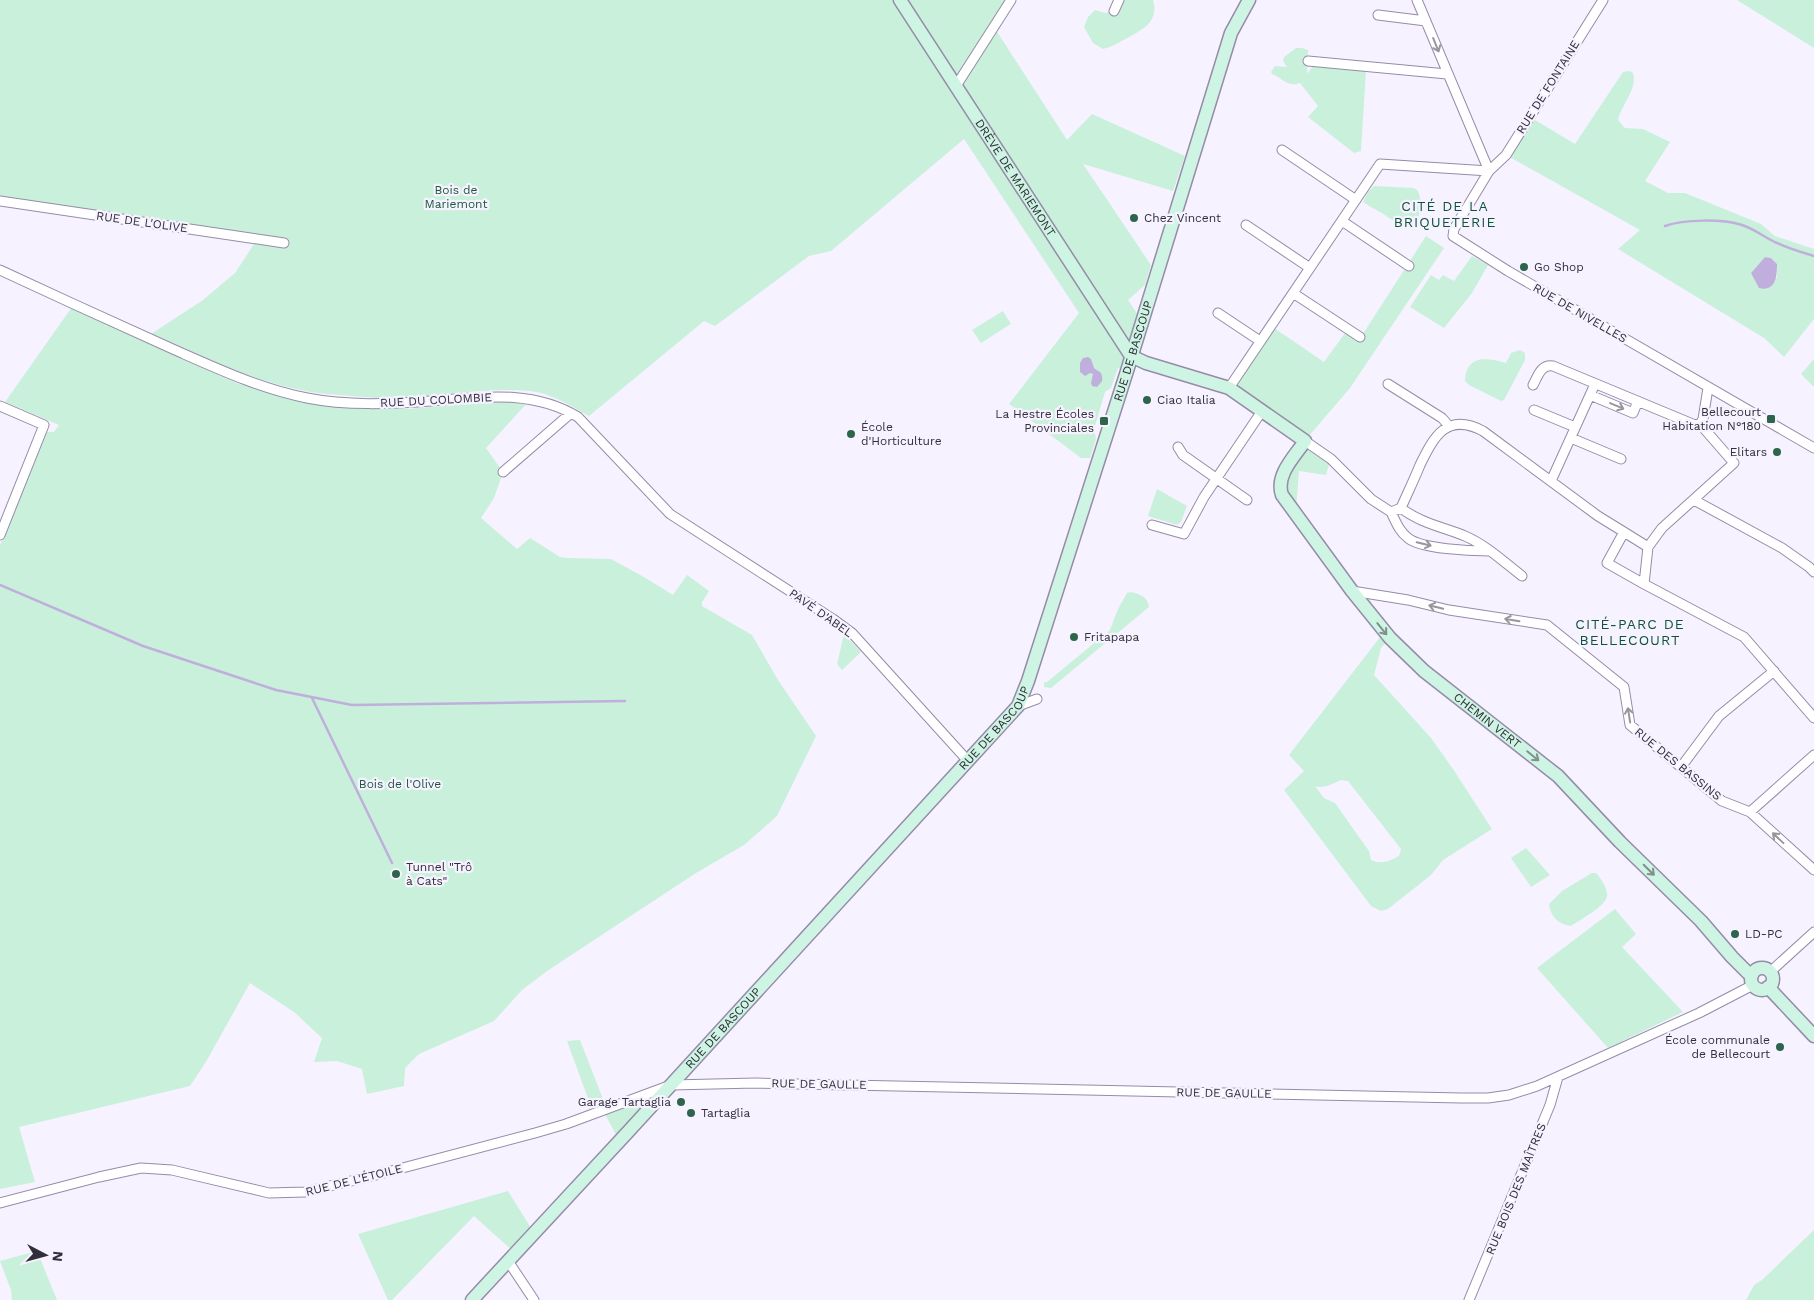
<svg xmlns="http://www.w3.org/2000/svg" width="1814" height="1300" font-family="'Work Sans',sans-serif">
<rect width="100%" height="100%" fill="#f7f2ff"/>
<!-- green -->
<path fill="#c9f0db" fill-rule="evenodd" d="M0 0H893L953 92 900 0H1011L994 27 1067 140 1092 114 1185 156 1173 191 1083 164 1151 265 1145 285 1128 300 1142 321 1127 371 1118 368 1111 388 1105 392 1094 429 1096 439 1090 458H1081L1009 404 1079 313 964 139 831 251 809 256 715 326 704 321 589 416C571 406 551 393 530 391 475 386 420 402 364 397 340 395 315 394 292 388 243 377 197 353 151 334L203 300 235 273 256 241 0 204Z
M1119 0H1153C1159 20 1145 28 1131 36 1121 41 1113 47 1103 49L1093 43 1084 27 1088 17 1095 10 1105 13 1114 11Z
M1737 0H1814V48L1745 5Z
M1296 48H1302L1308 50 1307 74 1313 66 1366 71 1361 151 1354 153 1308 117 1318 106 1300 83C1289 88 1282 78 1272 74L1271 72 1275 66 1287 67 1283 61 1284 57Z
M1629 71 1633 73C1638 89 1621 105 1618 120L1625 128 1643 129 1670 142 1645 181 1668 193H1685L1761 224 1775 236 1814 249V319L1784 357 1764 338 1618 249 1640 230 1506 155 1530 117 1575 144 1623 72ZM1765 257 1771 258 1777 264V278L1751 273Z
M1374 186 1414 188 1418 191C1423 202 1421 217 1413 226 1401 228 1397 223 1388 217 1380 211 1371 208 1363 202L1368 192Z
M1426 236 1444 248 1350 388 1308 437 1239 389 1238 382 1274 328 1324 362 1348 329 1361 337Z
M1472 256 1488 265 1472 293 1444 328 1410 307 1431 275 1439 280 1443 275 1454 281Z
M72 307 126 330 172 354 239 384 293 398 337 403 407 409 506 401 528 402 486 448 503 472 494 498 481 518 517 549 530 538 560 557 568 558 611 559 644 577 673 595 687 575 709 591 702 602V606L752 635 778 680 816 736 777 816 744 845 696 873 547 971 522 990 494 1021 419 1054 405 1068 404 1086 367 1094 362 1069 337 1061 314 1062 322 1038 294 1012 250 983 207 1060 190 1086 19 1127 35 1182 0 1189V545L46 432H54L59 425 5 402Z
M1003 311 1011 324 981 343 972 330Z
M1520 350 1525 353V360L1504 400 1501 401 1469 385 1465 381C1466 355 1486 357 1506 363L1511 353Z
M1814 359V387L1801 374Z
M1307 449 1329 464 1326 475 1299 471 1296 509 1285 494 1287 474Z
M1157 489 1187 506 1181 522 1177 525 1148 516Z
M1131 592C1141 595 1147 596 1149 607L1051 688 1044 687V682H1047L1110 630 1118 609 1127 593Z
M1384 632 1390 638 1381 648 1374 675 1431 738 1453 769 1492 829 1443 860 1431 875 1388 909 1381 911 1371 906 1284 790 1304 771 1289 755ZM1341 780 1348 781 1401 849 1399 856C1389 861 1382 865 1371 860L1369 851 1335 803 1324 798 1315 786C1324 789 1332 784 1341 780Z
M844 634 861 652 842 670 837 664Z
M1526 848 1550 875 1531 887 1511 858Z
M1592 873H1596C1601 879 1607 887 1607 895 1608 905 1580 920 1571 926 1559 925 1550 916 1549 904L1562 891Z
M1615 909 1636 934 1622 947 1683 1012 1608 1048 1537 968Z
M580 1040 603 1099 590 1104 567 1041Z
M637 1103 640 1108V1111L616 1135 605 1114Z
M508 1191 534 1233 515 1253 474 1216 392 1300H388L358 1234Z
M1814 1230V1300H1746L1754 1285 1762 1280Z
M37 1251 57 1300H12L11 1290 0 1261Z"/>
<!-- water -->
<path fill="#c0afdc" d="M1765 257 1771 258 1777 264C1777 276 1776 292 1759 288L1751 273Z
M1088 357 1091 359 1094 368C1100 373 1103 371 1102 381L1097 387 1092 386 1091 383 1093 374 1090 373 1085 376 1080 372V363L1083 358Z"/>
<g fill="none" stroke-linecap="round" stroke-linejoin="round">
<!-- stream -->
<path stroke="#c0afdc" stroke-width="2.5" d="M1665 226C1684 219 1723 219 1742 225 1755 229 1765 238 1777 243 1789 249 1801 252 1814 256
M0 585 143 646 276 690 352 705 625 701
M312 698 392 863"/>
<defs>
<path id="street" d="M1417 0 1489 171
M1603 0 1506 155 1489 171 1454 229 1453 236 1508 271 1814 448
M1114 11 1119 0
M1378 15 1426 21
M1308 61 1447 74
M956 86 1011 0
M1282 150 1356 200
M0 201 284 243
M1342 221 1409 266
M1246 225 1310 268
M0 270C58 297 117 324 175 350 218 369 261 389 307 398 347 406 390 404 431 401 481 397 533 389 578 417L670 514 833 619 852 633 968 761
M1293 293 1360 337
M1218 313 1260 341
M1388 384 1442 418 1449 426
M1533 385C1538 376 1541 364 1553 366L1695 425 1700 424 1703 419 1708 388
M1229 388 1380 164 1489 171
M1590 395 1633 413 1638 401
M0 406 44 425 0 535
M1534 410 1575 427
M1571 438 1621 459
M1305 441 1331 459 1371 499 1391 512 1401 508C1407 494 1414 480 1420 465 1434 436 1447 412 1483 431L1598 516 1624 532
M1178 447 1183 455 1247 500
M503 472 571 413
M1551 481 1595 384
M1694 500 1782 548 1809 567 1814 572
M1401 508C1420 523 1443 527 1465 536 1486 545 1504 562 1522 576
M1391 512C1396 522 1399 531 1408 538 1421 549 1471 551 1489 551
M1152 525 1184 534 1204 497 1262 411
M1648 547 1662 528 1734 463 1700 424
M1644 584 1607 563 1624 532 1648 547 1644 584 1744 637 1814 718
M1352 591 1408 600 1449 610 1547 625 1624 687 1630 725 1722 801 1750 812 1814 870
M1018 706 1037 699
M1681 767 1719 716 1774 671
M1750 812 1814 755
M1770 972 1814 932
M0 1203 99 1177 141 1168 172 1170 269 1193 305 1192 376 1175 535 1133 566 1124 671 1085 756 1083 1461 1098H1488L1509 1095 1537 1086 1699 1013 1753 985
M508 1261 534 1300
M1469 1300 1550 1105 1558 1077"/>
<g id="secondary">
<path id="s1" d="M900 0 1131 356"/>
<path id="s2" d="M1131 356 1146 363 1229 388 1305 441C1295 456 1275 475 1282 495L1352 591 1390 638 1424 671 1558 776 1620 842 1701 921 1732 957 1748 973 1752 975"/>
<circle cx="1762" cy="979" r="11"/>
<path d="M1768 987 1814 1036"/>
<path id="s3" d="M472 1300 626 1134 1018 706 1028 681 1127 371 1231 33 1249 0"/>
</g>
</defs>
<!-- street casing -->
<use href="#street" stroke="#968ba8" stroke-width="11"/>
<!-- secondary casing -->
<use href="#secondary" stroke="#968ba8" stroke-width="15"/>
<!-- street -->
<use href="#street" stroke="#fff" stroke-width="9"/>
<!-- secondary -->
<use href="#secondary" stroke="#cef4e3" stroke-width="12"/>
</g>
<!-- one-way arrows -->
<defs><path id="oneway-shaft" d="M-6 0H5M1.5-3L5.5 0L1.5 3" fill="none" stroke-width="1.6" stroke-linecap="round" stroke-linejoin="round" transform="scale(1.25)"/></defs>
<g stroke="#98969c">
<use href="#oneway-shaft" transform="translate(1436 45) rotate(68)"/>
<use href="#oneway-shaft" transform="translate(1617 406) rotate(23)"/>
<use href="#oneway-shaft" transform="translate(1424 544) rotate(13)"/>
<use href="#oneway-shaft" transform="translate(1436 607) rotate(-166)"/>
<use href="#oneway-shaft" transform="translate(1512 620) rotate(-171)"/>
<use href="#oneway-shaft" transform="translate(1629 715) rotate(-99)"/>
<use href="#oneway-shaft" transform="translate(1778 838) rotate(-137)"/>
</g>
<g stroke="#80908e">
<use href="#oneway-shaft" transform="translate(1382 629) rotate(51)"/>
<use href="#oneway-shaft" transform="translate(1533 756) rotate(39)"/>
<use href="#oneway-shaft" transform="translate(1649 870) rotate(45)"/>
</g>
<!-- markers -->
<g fill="#2d644b" stroke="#f7f2ff" stroke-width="2">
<circle cx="1134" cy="218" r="5"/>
<circle cx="1524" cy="267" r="5"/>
<circle cx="1147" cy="400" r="5"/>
<rect x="1766" y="414" width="10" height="10" rx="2.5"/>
<rect x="1099" y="416" width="10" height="10" rx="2.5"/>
<circle cx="851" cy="434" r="5"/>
<circle cx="1777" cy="452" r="5"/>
<circle cx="1074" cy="637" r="5"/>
<circle cx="396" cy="874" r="5"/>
<circle cx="1735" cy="934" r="5"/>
<circle cx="1780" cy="1047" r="5"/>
<circle cx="681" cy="1102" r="5"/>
<circle cx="691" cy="1113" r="5"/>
</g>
<g text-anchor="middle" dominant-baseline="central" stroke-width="4.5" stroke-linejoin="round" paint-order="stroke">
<!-- street labels -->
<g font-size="12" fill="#312d39" stroke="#f7f2ff">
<text transform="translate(1548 87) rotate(-58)">RUE DE FONTAINE</text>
<text stroke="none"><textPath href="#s1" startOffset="212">DRÈVE DE MARIEMONT</textPath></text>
<text transform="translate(142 222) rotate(8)">RUE DE L'OLIVE</text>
<text transform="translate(1580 313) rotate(30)">RUE DE NIVELLES</text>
<text stroke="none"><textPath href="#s3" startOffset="1180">RUE DE BASCOUP</textPath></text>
<text transform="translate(436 400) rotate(-3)">RUE DU COLOMBIE</text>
<text transform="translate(821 613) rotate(35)">PAVÉ D'ABEL</text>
<text stroke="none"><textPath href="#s2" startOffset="564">CHEMIN VERT</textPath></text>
<text stroke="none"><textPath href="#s3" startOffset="775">RUE DE BASCOUP</textPath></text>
<text transform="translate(1678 764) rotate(39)">RUE DES BASSINS</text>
<text stroke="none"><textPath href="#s3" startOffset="370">RUE DE BASCOUP</textPath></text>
<text transform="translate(819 1084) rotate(1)">RUE DE GAULLE</text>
<text transform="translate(1224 1093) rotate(1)">RUE DE GAULLE</text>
<text transform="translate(354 1180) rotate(-14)">RUE DE L'ÉTOILE</text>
<text transform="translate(1516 1189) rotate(-68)">RUE BOIS DES MAÎTRES</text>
</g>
<!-- park labels -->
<g font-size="12" fill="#19573d" stroke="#f7f2ff">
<text x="456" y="190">Bois de<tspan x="456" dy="14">Mariemont</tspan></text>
<text x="400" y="784">Bois de l'Olive</text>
</g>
<!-- poi labels -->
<g font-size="12" fill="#312d39" stroke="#f7f2ff" text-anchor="start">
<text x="1144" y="218">Chez Vincent</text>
<text x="1534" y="267">Go Shop</text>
<text x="1157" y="400">Ciao Italia</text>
<text x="1761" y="412" text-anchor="end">Bellecourt<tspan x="1761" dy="14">Habitation N°180</tspan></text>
<text x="1094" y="414" text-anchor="end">La Hestre Écoles<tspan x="1094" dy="14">Provinciales</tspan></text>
<text x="861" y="427">École<tspan x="861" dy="14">d'Horticulture</tspan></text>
<text x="1767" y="452" text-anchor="end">Elitars</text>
<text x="1084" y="637">Fritapapa</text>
<text x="406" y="867">Tunnel "Trô<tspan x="406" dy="14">à Cats"</tspan></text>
<text x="1745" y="934">LD-PC</text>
<text x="1770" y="1040" text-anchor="end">École communale<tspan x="1770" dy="14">de Bellecourt</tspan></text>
<text x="671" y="1102" text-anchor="end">Garage Tartaglia</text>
<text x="701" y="1113">Tartaglia</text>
</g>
<!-- neighbourhood labels -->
<g font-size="14" letter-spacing="1" fill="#0e5339" stroke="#f7f2ff">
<text x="1445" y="206">CITÉ DE LA<tspan x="1445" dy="16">BRIQUETERIE</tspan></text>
<text x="1630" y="624">CITÉ-PARC DE<tspan x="1630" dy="16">BELLECOURT</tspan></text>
</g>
</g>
<!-- north arrow -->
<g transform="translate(45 1255) rotate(96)" stroke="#f7f2ff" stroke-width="4" paint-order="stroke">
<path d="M0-4L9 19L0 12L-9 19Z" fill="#312d39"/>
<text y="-8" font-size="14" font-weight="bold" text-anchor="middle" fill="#312d39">N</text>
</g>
</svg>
